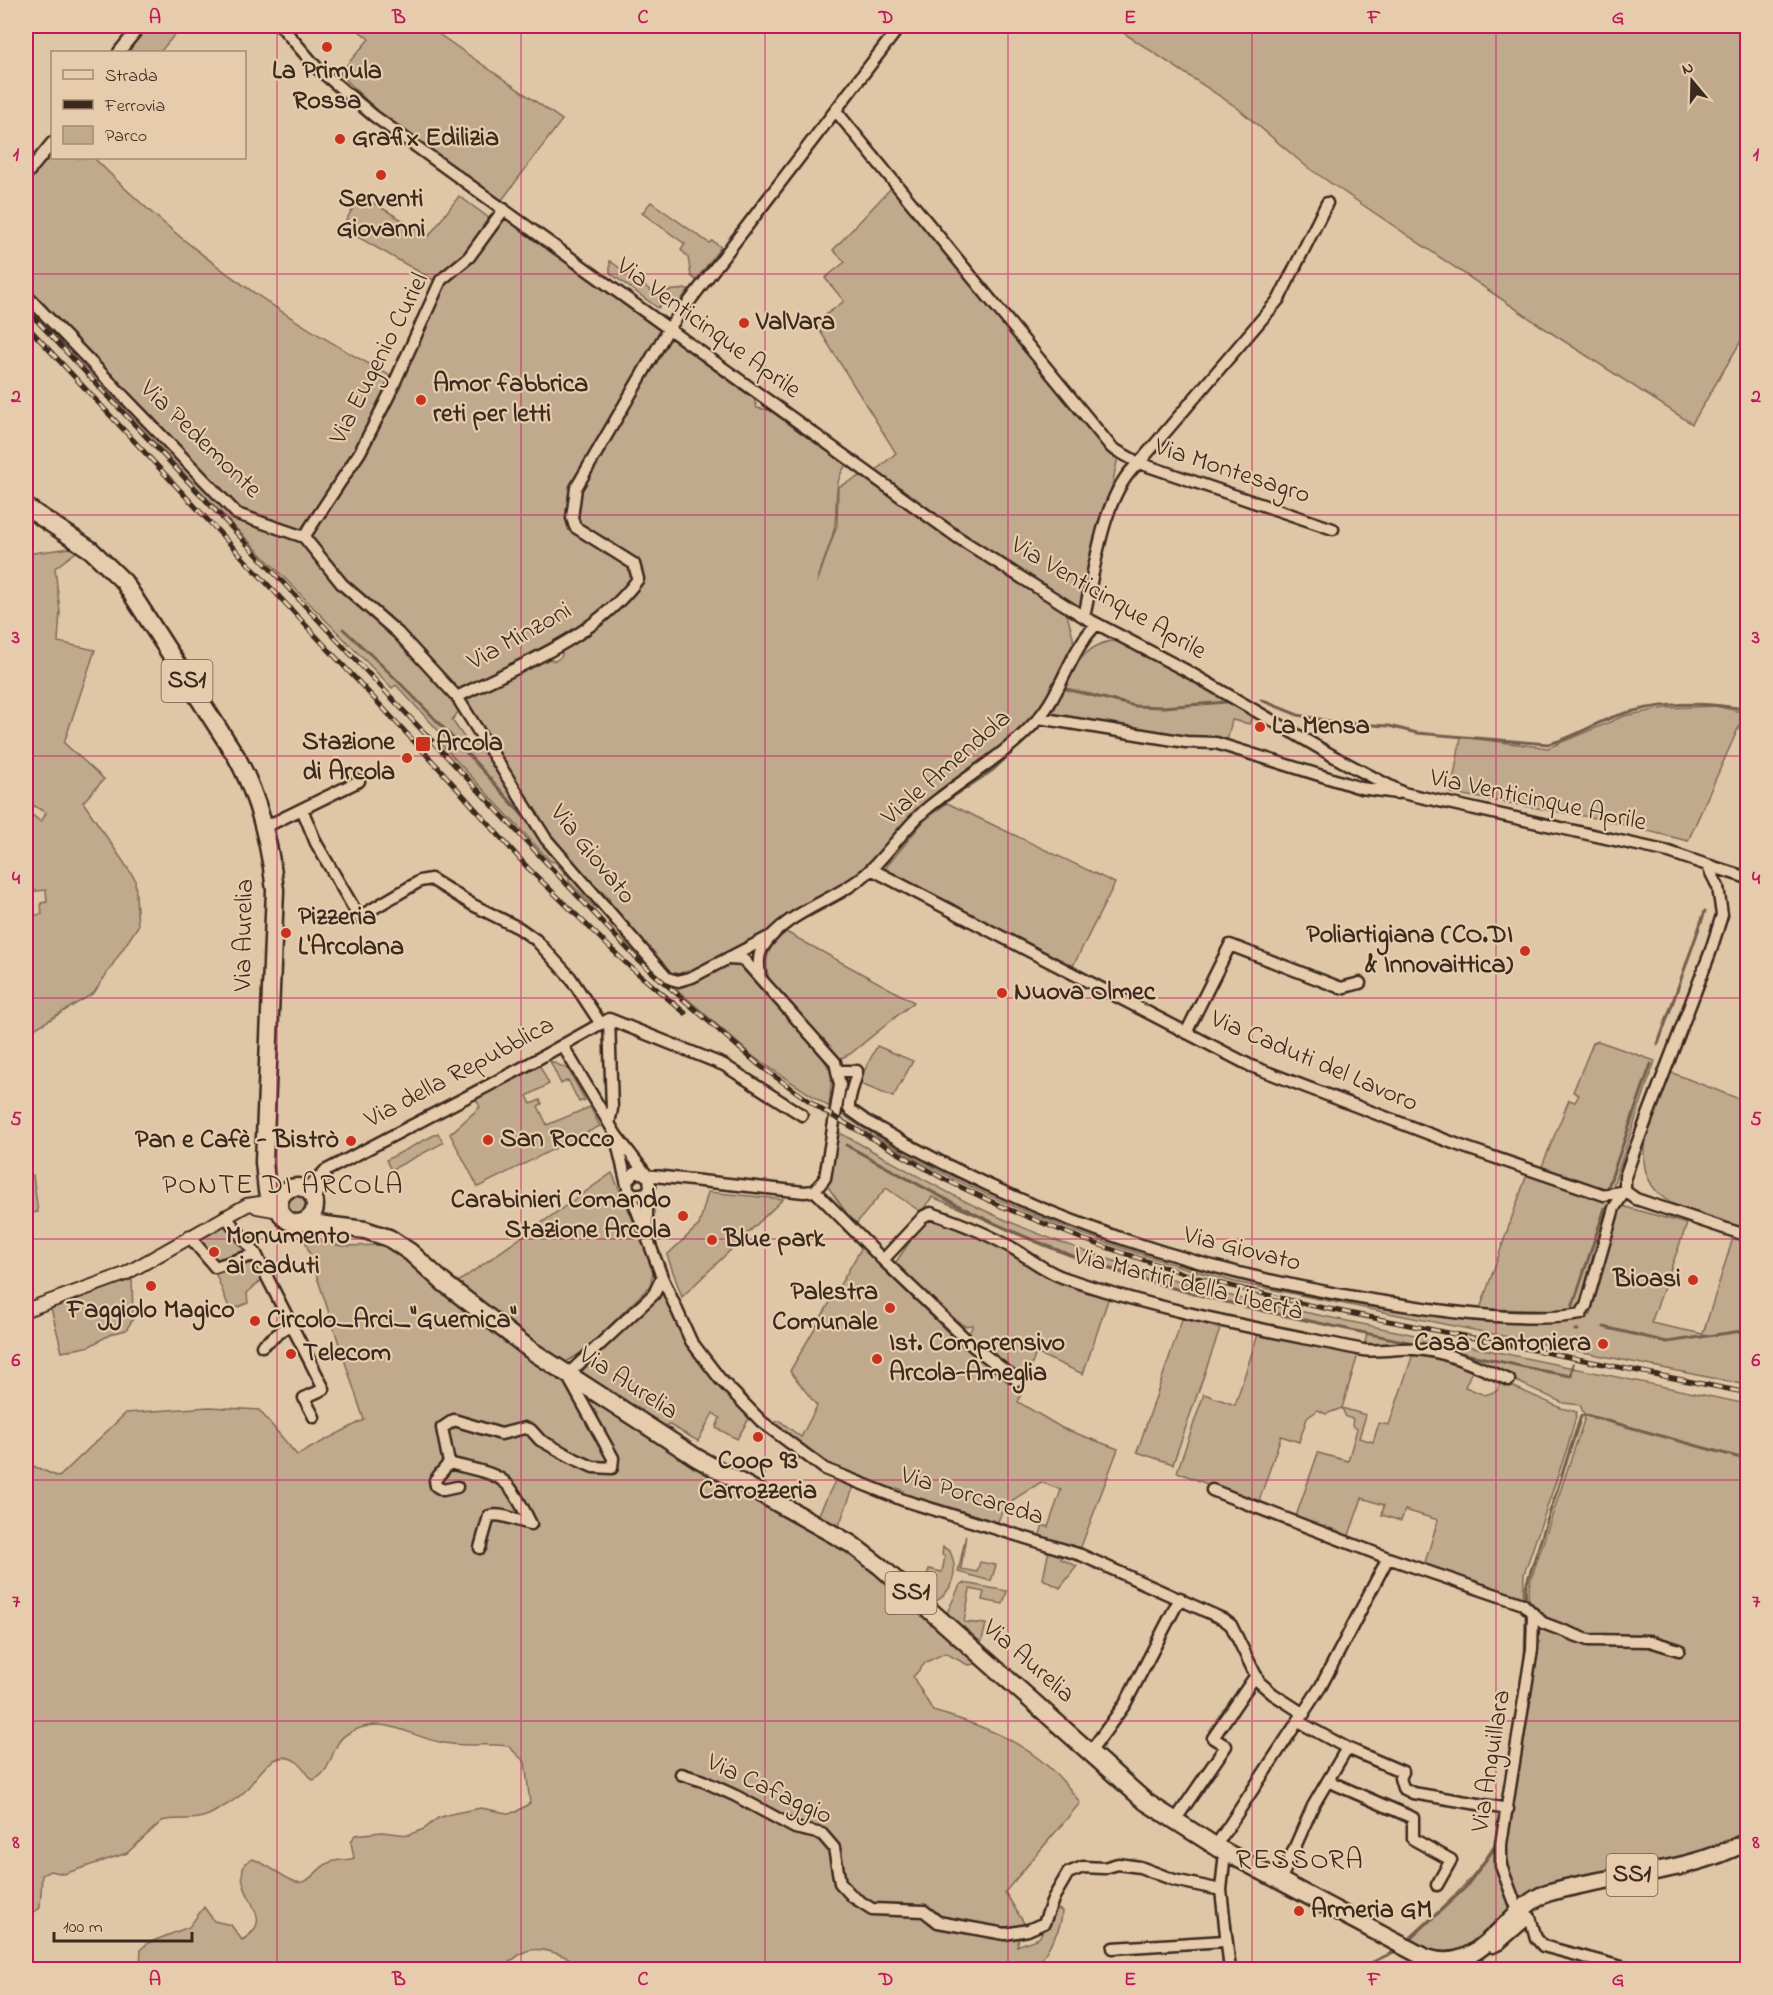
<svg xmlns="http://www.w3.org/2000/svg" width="1773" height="1995" font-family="'Indie Flower',sans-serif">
<rect width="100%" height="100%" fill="#dfc6a7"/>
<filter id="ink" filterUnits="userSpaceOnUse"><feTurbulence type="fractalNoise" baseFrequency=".0167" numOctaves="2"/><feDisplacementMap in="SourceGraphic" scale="12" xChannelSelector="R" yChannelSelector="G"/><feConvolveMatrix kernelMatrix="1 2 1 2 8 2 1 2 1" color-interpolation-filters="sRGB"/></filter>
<g filter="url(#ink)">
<!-- green -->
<path fill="#c1a98e" stroke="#7e6a56" stroke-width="1.5" d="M143 26H182L160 52H133L126 46Z
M353 26H427L562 120 502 200C446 162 385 125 340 73L369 39Z
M1113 26H1747V331L1692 424 1547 330 1307 167 1235 106Z
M52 147V158H94C181 247 283 319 393 377L358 450 306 529 290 530 246 516 26 291V182Z
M892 187 1120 448 1084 617 875 471 896 453 815 323 844 301 825 278 845 262 833 250Z
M360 195 429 236 459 196 493 221 467 255 437 282 342 228Z
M651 202 709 243 712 241 721 247 696 280 691 276 688 257 681 250 685 244 642 213Z
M505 212 667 329 575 487 570 518 633 565 637 579C594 636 519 664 457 695L364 600 306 537 361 452 446 282Z
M610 261 660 297 664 291 689 289 678 304 667 296 658 308 610 273Z
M670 330 758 394 754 398 757 408 782 412 849 461C832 481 838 499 835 524 832 544 821 564 817 583L837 525 838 487 866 473 1065 607 1073 637 1074 651 1038 718 934 800 866 872 728 958 673 980 610 912V900L602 891 591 890 547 838 459 697 540 656 555 661 562 656 561 647 640 579 636 563 610 547 608 539 601 536 594 538 577 526 578 488Z
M106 382 233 515 242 521 303 540 452 694 459 711 452 720 470 746 485 745 600 906 596 909 569 882V878L555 862 550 861 442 745 447 740 396 685 392 688 228 520 102 386Z
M78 547 80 549 55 568 60 611 58 642 95 650 64 743 104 779 83 802 135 879 138 926 94 993 31 1031H26V900L28 901 30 916 42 914 41 903 47 902 46 890 26 892 29 887 26 867 30 864 26 862V810L41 822 46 813 28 802 26 805V554Z
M1111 641 1122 642 1224 695 1251 717 1250 724 1232 720 1227 741 1186 739 1050 718C1067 688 1073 648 1111 641Z
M1716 706 1745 713 1688 841 1601 819 1451 793 1461 737 1548 748 1624 716 1666 708Z
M947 803 1115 883 1071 970 884 870 923 822Z
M786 932 914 1002 850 1054 837 1060 770 982C762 959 768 946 786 932Z
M724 963 738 964 823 1058 832 1074 829 1107 755 1058 673 986 689 982Z
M1598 1041 1655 1061 1613 1186 1604 1193 1540 1171 1569 1100 1575 1102 1579 1095 1573 1092 1593 1043Z
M877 1046 913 1061 893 1097 858 1083Z
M550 1061 568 1069 585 1100 579 1102 568 1080 561 1084Z
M540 1066 549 1084 527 1096 531 1104 540 1100 542 1104 538 1106 547 1125 590 1107 600 1126 478 1187 450 1134 480 1107 476 1099Z
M1670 1072 1747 1102V1228C1724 1221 1684 1213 1665 1199 1622 1166 1655 1110 1670 1072Z
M851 1073 847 1109 1008 1198 1325 1296 1544 1319 1591 1315 1596 1283 1618 1205 1687 1224 1651 1323 1703 1334 1733 1238 1747 1242V1385L1234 1282C1096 1245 960 1193 841 1114L845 1075Z
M836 1131C883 1156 929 1184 977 1207 1063 1248 1155 1275 1246 1300L1747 1404V1833L1709 1854 1537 1890 1517 1900 1502 1852 1534 1611 1528 1596 1530 1582 1585 1417 1580 1405 1563 1403 1508 1377 1436 1349 1364 1348 1367 1333 1184 1292 1074 1256 932 1197 921 1212 886 1188 855 1225 828 1187Z
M438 1133 443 1143 391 1170 386 1160Z
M612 1173 654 1267 650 1286 584 1351 566 1362 557 1359 458 1282Z
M1527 1174 1612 1201 1582 1307 1576 1311 1480 1309Z
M33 1175 38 1212 26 1214V1176Z
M280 1205a17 17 0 1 1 34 0a17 17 0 1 1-34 0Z
M708 1192 783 1199 682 1297 667 1255 699 1225Z
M927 1216 972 1231 1050 1275 1109 1297 1083 1374 1036 1353 1018 1402 1062 1428 1118 1449 1079 1552 1039 1537 1043 1525 1048 1527 1061 1490 1041 1482 1005 1505 996 1526 901 1497 903 1491 897 1488 894 1495 825 1467 768 1424 780 1421 801 1437 817 1406 790 1371 862 1247 963 1347 973 1325 965 1326 942 1309 894 1265Z
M227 1221 250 1250 213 1263 194 1240Z
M303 1234 315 1240 342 1246 385 1245 417 1263 427 1274 864 1562 980 1663 968 1665 945 1653 926 1662 913 1677 933 1711C993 1728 1044 1749 1080 1803L1005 1892 1024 1923 1017 1946 1039 1938 1056 1908 1062 1911C1062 1934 1045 1948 1037 1970H588C574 1958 540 1944 524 1952 514 1957 507 1967 496 1968 475 1969 457 1960 437 1970L143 1969 140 1965 141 1949 148 1943 189 1927 204 1907 214 1921 231 1925 242 1940C282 1917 230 1895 245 1863L253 1859C268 1865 277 1873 291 1880 309 1890 316 1866 331 1862 339 1859 346 1861 354 1858L351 1842 355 1835 382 1832 408 1835 424 1829 438 1818 455 1813 481 1808 507 1813 516 1812 530 1803 525 1762 508 1746C487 1743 465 1747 444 1743 407 1737 386 1712 347 1734 330 1744 334 1772 313 1780 307 1775 304 1767 297 1762 274 1746 259 1775 246 1790 239 1798 225 1806 216 1811 195 1824 181 1816 162 1821L127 1853 64 1874 50 1871 42 1875 40 1908 26 1917V1463L59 1477 126 1413 210 1407 259 1410 297 1455 364 1420Z
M254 1256 265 1277 247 1293 248 1303 230 1310 215 1272Z
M132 1279 133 1319 126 1330 111 1334 90 1346 62 1352 51 1308Z
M664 1291 726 1391 750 1417 737 1439 716 1428 720 1418 713 1413 698 1441 668 1424 664 1431 579 1374Z
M1183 1317 1220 1329 1173 1464 1137 1452Z
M1259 1331 1359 1351 1342 1408 1366 1415 1359 1438 1373 1442 1379 1423 1389 1425 1414 1351 1429 1354 1473 1369 1465 1387 1485 1395 1497 1391 1501 1381 1561 1408 1577 1412 1568 1446 1524 1574 1523 1604 1423 1569 1438 1520 1405 1510 1401 1521 1382 1515 1384 1505 1362 1498 1348 1538 1295 1519 1318 1453 1348 1461 1357 1429 1352 1425 1353 1419 1346 1417 1342 1408 1326 1414 1318 1410 1307 1418 1299 1442 1281 1436 1258 1504 1177 1472 1204 1394 1235 1405Z
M836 1479 854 1486 838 1528 817 1518Z
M966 1535 961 1569 977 1572 980 1562 996 1565 991 1581 958 1572Z
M943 1547 950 1551C959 1571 953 1593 933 1603L909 1579 910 1576 926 1579 929 1569 942 1572 945 1557 942 1555Z
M1049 1550 1062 1553 1061 1559 1077 1566 1060 1588 1043 1579Z
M964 1583 1007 1591 1003 1604 982 1600 984 1592 970 1589 964 1622 986 1624 981 1644 946 1615 960 1585Z
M1493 1847 1515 1907C1478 1943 1459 1967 1407 1940 1437 1912 1472 1883 1493 1847Z"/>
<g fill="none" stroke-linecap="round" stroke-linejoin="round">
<!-- stream -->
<path stroke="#745f4d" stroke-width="3" d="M343 629C412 691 475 760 536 831
M1061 690 1062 688 1135 706 1163 707 1227 702
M1261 700 1298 715 1339 723 1389 726 1417 733 1548 744C1572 739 1591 725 1613 717 1656 702 1704 701 1748 710
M1048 717 1056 702
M881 869 920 822 945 802 993 770 1044 722
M810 916 843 898 876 874
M1658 1044 1705 911
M846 1145C920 1186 995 1228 1075 1257 1225 1311 1383 1334 1538 1370L1571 1376 1573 1364
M1608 1187 1651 1064
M1572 1308 1605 1208
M1604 1327 1667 1342 1748 1330
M1575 1330H1578
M1525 1602 1526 1586 1581 1416 1586 1415 1748 1460
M1525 1659 1526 1612
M1407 1942 1465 1888 1496 1846
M1356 1970 1398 1950"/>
<defs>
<path id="minor" d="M281 26 317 68 374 116 957 537 1084 617 1187 671 1340 760 1403 793 1669 852 1707 865 1718 887 1722 915 1710 953 1632 1157 1625 1177V1191
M119 52 140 26
M836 111 1112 448 1139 463 1279 299 1327 203
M26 175 52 143
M26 295 237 514 304 537 342 584 398 633 457 697 546 839 667 978 678 981 692 977 773 935
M304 537 360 452 389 395 441 280 469 257 504 209
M1084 617C1094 573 1103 491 1139 463L1333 529
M457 697C520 665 595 638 638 579L634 564 575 527 572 518 576 488 669 328 900 26
M1039 718 1186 742 1216 743 1361 788 1397 793
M302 809 316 843 359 917 420 881 431 879 473 905 519 928 536 940 570 977 601 1024
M263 828 359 781
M1707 865 1748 878
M871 869 1251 1066 1461 1146 1604 1195 1625 1191
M729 959 744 960 760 978
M609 1019 724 1065 802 1115
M609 1019 612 1109 609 1123
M1186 1033 1230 945 1341 988 1360 983
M563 1046 616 1135 649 1178 650 1187 647 1193 634 1195 628 1189 627 1181 635 1173H643
M838 1071H857C855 1085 848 1095 849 1109L866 1121C1036 1221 1210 1277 1404 1305 1452 1313 1534 1323 1581 1314L1586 1306 1614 1208 1625 1191
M616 1138 627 1185
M645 1175 804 1192 815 1191
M307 1190 325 1171 520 1069 609 1019
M815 1191 883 1260 924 1216 931 1213C955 1221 981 1231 1003 1243 1024 1253 1038 1268 1062 1277 1159 1311 1262 1329 1363 1350 1380 1352 1397 1348 1414 1349 1446 1350 1480 1368 1509 1380
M815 1191 825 1178 840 1085 835 1062 760 978C759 968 757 956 763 947 786 911 836 901 866 874 891 851 908 822 935 802 970 774 1007 754 1037 720 1063 691 1069 651 1097 624
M1625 1191 1636 1199 1748 1236
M630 1192 662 1277 691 1341 720 1379 762 1422 825 1469 903 1500 1081 1555 1223 1619 1231 1625 1259 1682 1273 1694 1304 1714
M314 1203 325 1176
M225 1216 256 1254 267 1277 324 1389 304 1398 314 1417
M647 1224V1193
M189 1236 215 1267 256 1254
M883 1260 973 1346 1017 1380
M262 1346 291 1324
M449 1463 435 1480 436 1486 443 1490 457 1487
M1212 1490 1388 1558 1523 1604 1543 1623 1588 1640 1650 1641 1679 1650
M531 1524C505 1472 504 1477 449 1463L442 1428 454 1420 501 1434 525 1428 531 1430 540 1440 575 1459 593 1467 612 1468 613 1458 567 1375 654 1294 662 1277
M480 1548 489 1516C505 1513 515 1521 531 1524
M1299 1722 1347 1748 1403 1772 1400 1778 1403 1788 1413 1793 1508 1809
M1091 1751 1125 1704 1180 1598
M681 1774 703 1781 736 1796 795 1828 822 1834 834 1848 840 1883 853 1897 872 1909 924 1911 938 1922 1005 1934 1028 1930 1044 1923 1054 1897 1068 1873 1083 1867 1104 1868 1118 1864 1140 1867 1174 1880 1221 1890
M1328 1781 1413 1818V1839L1451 1860 1437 1885
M1174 1822 1226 1746 1213 1738 1256 1675
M1215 1847 1321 1686 1388 1558
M1225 1852 1221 1890 1230 1970
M1280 1881 1313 1806 1347 1748
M1518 1911 1501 1866V1844L1532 1649 1533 1615
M1486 1945 1493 1947 1499 1944 1530 1917 1536 1938 1543 1946 1633 1970
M1113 1948 1225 1941"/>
<path id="tertiary" d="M257 1207 279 1211
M26 1310 125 1274 247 1205 279 1200"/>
<path id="primary" d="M26 507 91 550 124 582 236 756C258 796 270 844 275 890L264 1162 267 1191 279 1200
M279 1205a18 18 0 1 1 36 0a18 18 0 1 1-36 0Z
M302 1222 365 1230 389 1238 410 1252 444 1283 532 1351 697 1458 851 1544 881 1567 1146 1802 1220 1849 1424 1957C1480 1979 1504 1910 1547 1893 1613 1873 1686 1875 1748 1841"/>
</defs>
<!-- minor casing -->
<use href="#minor" stroke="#3b2a1e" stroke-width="15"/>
<!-- tertiary casing -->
<use href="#tertiary" stroke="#3b2a1e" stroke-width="16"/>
<!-- primary casing -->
<use href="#primary" stroke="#3b2a1e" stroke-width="21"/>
<!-- minor -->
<use href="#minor" stroke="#e6ccad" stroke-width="10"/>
<!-- tertiary -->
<use href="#tertiary" stroke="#e6ccad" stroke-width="12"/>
<!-- primary -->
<use href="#primary" stroke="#e6ccad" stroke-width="16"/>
<defs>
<path id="rail" d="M26 309 637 959 759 1065 822 1110 946 1180 1003 1207 1085 1240 1194 1277 1309 1305 1748 1393
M26 325 437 766 528 868 628 965 685 1013"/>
</defs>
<!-- rail casing -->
<use href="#rail" stroke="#3b2a1e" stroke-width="5"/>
<!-- rail -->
<use href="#rail" stroke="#e6ccad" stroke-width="3" stroke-dasharray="9" stroke-linecap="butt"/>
</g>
</g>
<!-- grid -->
<path fill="none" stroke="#c2185b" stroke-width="1.5" stroke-opacity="0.55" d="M277 26V1970M521 26V1970M765 26V1970M1008 26V1970M1252 26V1970M1496 26V1970M26 274H1748M26 515H1748M26 756H1748M26 998H1748M26 1239H1748M26 1480H1748M26 1721H1748"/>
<!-- markers -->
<g fill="#c8321e" stroke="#e6ccad" stroke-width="2">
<circle cx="327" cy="47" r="6"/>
<circle cx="340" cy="139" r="6"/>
<circle cx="381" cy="175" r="6"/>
<circle cx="744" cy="323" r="6"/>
<circle cx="421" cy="400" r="6"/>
<circle cx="1260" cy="727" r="6"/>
<rect x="415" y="736" width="16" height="16" rx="3"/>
<circle cx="407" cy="758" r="6"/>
<circle cx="286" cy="933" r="6"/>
<circle cx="1525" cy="951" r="6"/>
<circle cx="1002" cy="993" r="6"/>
<circle cx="488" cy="1140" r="6"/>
<circle cx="351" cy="1141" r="6"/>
<circle cx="683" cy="1216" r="6"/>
<circle cx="712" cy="1240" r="6"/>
<circle cx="214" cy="1252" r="6"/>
<circle cx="1693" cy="1280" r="6"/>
<circle cx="151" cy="1286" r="6"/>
<circle cx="890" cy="1308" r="6"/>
<circle cx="255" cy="1321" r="6"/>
<circle cx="1603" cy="1344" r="6"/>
<circle cx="291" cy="1354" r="6"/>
<circle cx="877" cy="1359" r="6"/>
<circle cx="758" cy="1437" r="6"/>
<circle cx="1299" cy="1911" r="6"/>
</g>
<g text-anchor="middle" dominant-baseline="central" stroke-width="4.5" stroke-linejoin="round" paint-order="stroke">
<!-- shield labels -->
<g fill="#e6ccad" stroke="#6e5b49" stroke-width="1.5">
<rect x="161.5" y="660" width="51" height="42" rx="4.5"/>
<rect x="885.5" y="1572" width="51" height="42" rx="4.5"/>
<rect x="1606.5" y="1854" width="51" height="42" rx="4.5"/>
</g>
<g font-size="24" font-weight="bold" fill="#3b2a1e">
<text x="187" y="681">SS1</text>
<text x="911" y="1593">SS1</text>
<text x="1632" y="1875">SS1</text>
</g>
<!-- poi labels -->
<g font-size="26" font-weight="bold" fill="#3b2a1e" stroke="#e6ccad" text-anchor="start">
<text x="327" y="72" text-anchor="middle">La Primula<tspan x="327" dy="30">Rossa</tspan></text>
<text x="352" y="139">Grafix Edilizia</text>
<text x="381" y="200" text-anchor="middle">Serventi<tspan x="381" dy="30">Giovanni</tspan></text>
<text x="756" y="323">ValVara</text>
<text x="433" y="385">Amor fabbrica<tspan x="433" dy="30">reti per letti</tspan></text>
<text x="1272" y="727">La Mensa</text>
<text x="395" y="743" text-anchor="end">Stazione<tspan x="395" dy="30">di Arcola</tspan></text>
<text x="436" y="744">Arcola</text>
<text x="298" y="918">Pizzeria<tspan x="298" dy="30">L'Arcolana</tspan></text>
<text x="1513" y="936" text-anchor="end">Poliartigiana (CO.DI<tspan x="1513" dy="30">&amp; Innovaittica)</tspan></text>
<text x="1014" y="993">Nuova Olmec</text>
<text x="500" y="1140">San Rocco</text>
<text x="339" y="1141" text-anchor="end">Pan e Cafè - Bistrò</text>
<text x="671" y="1201" text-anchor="end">Carabinieri Comando<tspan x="671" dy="30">Stazione Arcola</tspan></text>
<text x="226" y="1237">Monumento<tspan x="226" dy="30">ai caduti</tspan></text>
<text x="724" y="1240">Blue park</text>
<text x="1681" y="1280" text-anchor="end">Bioasi</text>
<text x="878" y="1293" text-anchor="end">Palestra<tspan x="878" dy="30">Comunale</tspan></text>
<text x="151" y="1311" text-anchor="middle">Faggiolo Magico</text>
<text x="267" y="1321">Circolo_Arci_"Guernica"</text>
<text x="889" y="1344">Ist. Comprensivo<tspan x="889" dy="30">Arcola-Ameglia</tspan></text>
<text x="1591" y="1344" text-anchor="end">Casa Cantoniera</text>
<text x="303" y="1354">Telecom</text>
<text x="758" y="1462" text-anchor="middle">Coop 93<tspan x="758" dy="30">Carrozzeria</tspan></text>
<text x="1311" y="1911">Armeria GM</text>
</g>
<!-- street labels -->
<g font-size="26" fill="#3b2a1e" stroke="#e6ccad">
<text transform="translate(708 329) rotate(36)">Via Venticinque Aprile</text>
<text transform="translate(380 359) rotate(-63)">Via Eugenio Curiel</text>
<text transform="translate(200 440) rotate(44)">Via Pedemonte</text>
<text transform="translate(1232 472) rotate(18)">Via Montesagro</text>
<text transform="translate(1108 599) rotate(30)">Via Venticinque Aprile</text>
<text transform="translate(520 637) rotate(-29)">Via Minzoni</text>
<text transform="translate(947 768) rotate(-41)">Viale Amendola</text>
<text transform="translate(1538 801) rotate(12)">Via Venticinque Aprile</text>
<text transform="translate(592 855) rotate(51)">Via Giovato</text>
<text transform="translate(245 935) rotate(-89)">Via Aurelia</text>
<text transform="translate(1314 1062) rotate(23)">Via Caduti del Lavoro</text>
<text transform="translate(460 1073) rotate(-28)">Via della Repubblica</text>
<text transform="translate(1242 1250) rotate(14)">Via Giovato</text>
<text transform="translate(1188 1285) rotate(14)">Via Martiri della Libertà</text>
<text transform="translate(628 1384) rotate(33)">Via Aurelia</text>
<text transform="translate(972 1497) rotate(17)">Via Porcareda</text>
<text transform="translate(1028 1662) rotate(41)">Via Aurelia</text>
<text transform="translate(1492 1761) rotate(-81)">Via Anguillara</text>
<text transform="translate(769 1790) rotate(25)">Via Cafaggio</text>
</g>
<!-- quarter labels -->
<g font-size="28" letter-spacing="1.5" fill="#3b2a1e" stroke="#e6ccad">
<text x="283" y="1186">PONTE DI ARCOLA</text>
<text x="1300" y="1861">RESSORA</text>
</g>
</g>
<!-- margin -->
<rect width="1773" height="1995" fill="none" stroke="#e6ccad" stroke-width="66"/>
<!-- legend -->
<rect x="51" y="51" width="195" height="108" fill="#e6ccad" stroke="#a28b74" stroke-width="1.5"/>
<rect x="63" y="70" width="30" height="9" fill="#e6ccad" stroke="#a28b74" stroke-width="1.5"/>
<text x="105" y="81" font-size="18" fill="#3b2a1e">Strada</text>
<rect x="63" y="100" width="30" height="9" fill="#3b2a1e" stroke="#a28b74" stroke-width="1.5"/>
<text x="105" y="111" font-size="18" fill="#3b2a1e">Ferrovia</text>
<rect x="63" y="126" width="30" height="18" fill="#c1a98e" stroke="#a28b74" stroke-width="1.5"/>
<text x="105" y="141" font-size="18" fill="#3b2a1e">Parco</text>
<!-- north arrow -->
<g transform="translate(1692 81) rotate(341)" stroke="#e6ccad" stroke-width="4.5" paint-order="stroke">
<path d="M0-4.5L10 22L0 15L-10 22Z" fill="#3b2a1e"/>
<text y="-9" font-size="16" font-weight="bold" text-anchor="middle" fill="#3b2a1e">N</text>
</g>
<!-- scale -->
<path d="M54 1932v9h138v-9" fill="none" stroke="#3b2a1e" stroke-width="3"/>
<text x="63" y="1932" font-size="18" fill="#3b2a1e" stroke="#e6ccad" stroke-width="4.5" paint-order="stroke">100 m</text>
<rect x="33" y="33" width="1707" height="1929" fill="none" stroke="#c2185b" stroke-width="2"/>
<g font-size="20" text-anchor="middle" font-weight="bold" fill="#c2185b">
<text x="155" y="23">A</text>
<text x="399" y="23">B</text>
<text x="643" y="23">C</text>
<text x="886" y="23">D</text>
<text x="1130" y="23">E</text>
<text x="1374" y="23">F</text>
<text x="1618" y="23">G</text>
<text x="16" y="160">1</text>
<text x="1756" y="160">1</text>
<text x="16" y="402">2</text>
<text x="1756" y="402">2</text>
<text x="16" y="643">3</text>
<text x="1756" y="643">3</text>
<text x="16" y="884">4</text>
<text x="1756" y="884">4</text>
<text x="16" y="1125">5</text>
<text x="1756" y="1125">5</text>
<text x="16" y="1366">6</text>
<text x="1756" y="1366">6</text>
<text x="16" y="1607">7</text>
<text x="1756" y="1607">7</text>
<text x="16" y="1848">8</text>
<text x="1756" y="1848">8</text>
<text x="155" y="1985">A</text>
<text x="399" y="1985">B</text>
<text x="643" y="1985">C</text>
<text x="886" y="1985">D</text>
<text x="1130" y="1985">E</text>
<text x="1374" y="1985">F</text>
<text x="1618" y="1985">G</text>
</g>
</svg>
